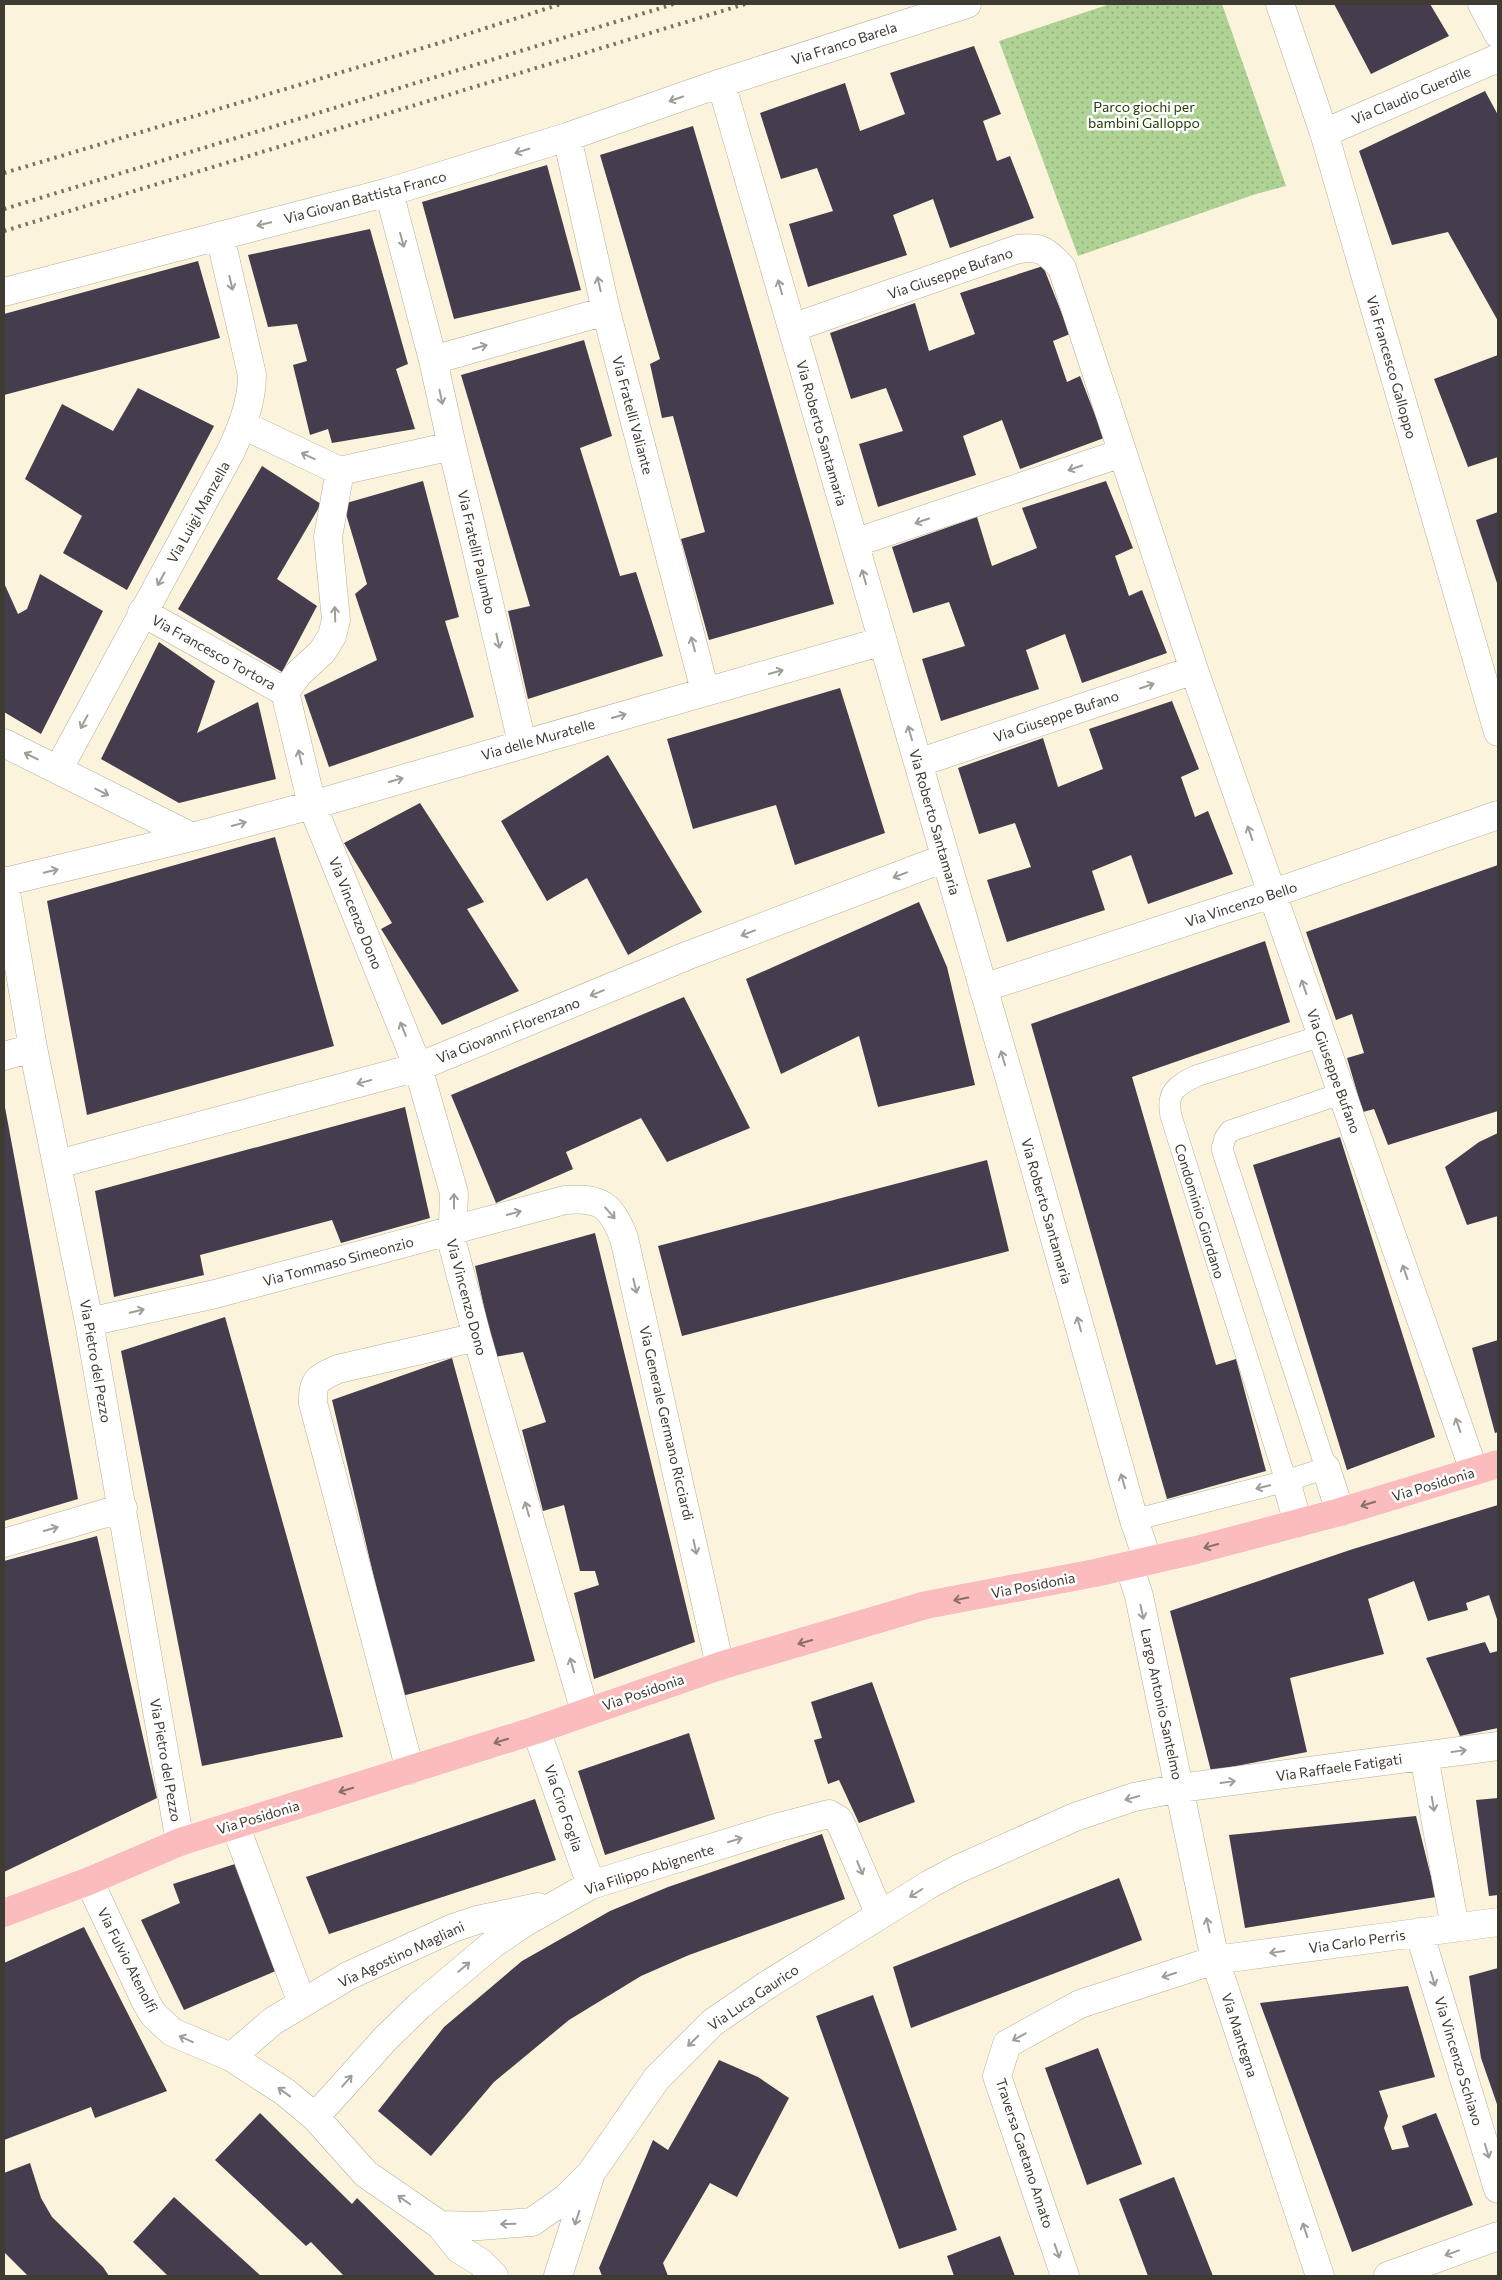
<svg xmlns="http://www.w3.org/2000/svg" width="1502" height="2280" font-family="Commissioner,sans-serif">
<defs>
<pattern id="park-dots" width="8" height="8" patternUnits="userSpaceOnUse" patternTransform="scale(1.25)"><rect width="8" height="8" fill="#afd295"/><path d="M2 2h.1M6 6h.1" fill="none" stroke="#90ac7a" stroke-width="1.8" stroke-linecap="round"/></pattern>
</defs>
<rect width="100%" height="100%" fill="#fcf3dc"/>
<!-- park -->
<path fill="url(#park-dots)" d="M1110 4H1222L1286 186 1256 194 1078 256 999 41Z"/>
<!-- building -->
<path fill="#453d4e" d="M1334 4H1430L1449 36 1371 74Z
M974 46 1001 114 983 121 997 161 1010 156 1034 218 950 248 933 199 893 215 907 255 808 287 789 224 833 211 817 168 781 179 760 113 845 83 860 131 905 114 890 73Z
M1485 91 1498 115V321L1448 232 1392 245 1359 151Z
M693 126 834 604 709 640 681 539 705 532 673 416 662 418 650 364 660 359 600 155Z
M547 165 581 290 454 319 422 202Z
M370 229 408 364 396 369 415 429 332 443 328 429 310 435 293 365 307 361 297 324 268 327 248 255Z
M198 261 220 338 4 395V314Z
M1043 266 1070 334 1053 341 1067 382 1080 376 1104 438 1020 469 1002 420 963 436 976 475 878 507 859 444 903 431 886 388 851 399 830 333 915 303 929 351 975 334 960 293Z
M584 340 612 436 580 448 620 576 636 572 663 656 528 699 508 611 530 606 461 375Z
M1498 355V457L1468 467 1434 379Z
M138 388 214 426 127 590 63 553 82 516 25 479 62 404 113 431Z
M262 466 321 504 277 579 317 606 282 672 178 609Z
M423 481 459 617 445 621 474 717 329 767 304 695 377 660 355 594 367 584 343 504Z
M1106 481 1133 548 1115 556 1129 596 1142 590 1167 653 1082 683 1065 634 1026 650 1039 689 941 721 922 659 965 646 949 602 913 613 892 547 977 517 992 566 1037 548 1022 508Z
M1498 512V586L1476 520Z
M40 574 103 611 41 734 4 712V583L18 614 27 609Z
M159 642 215 681 197 733 258 702 276 779 179 803 101 759Z
M840 688 885 833 795 865 776 805 693 829 667 739Z
M1172 701 1199 769 1181 777 1195 817 1208 811 1233 874 1148 904 1131 855 1092 871 1105 910 1007 942 987 880 1031 867 1015 823 979 834 958 768 1043 738 1058 787 1103 769 1089 729Z
M608 755 702 912 628 955 587 878 547 901 501 821Z
M420 803 484 902 467 909 519 991 442 1025 381 929 392 923 344 843Z
M275 837 334 1046 87 1115 47 901Z
M1498 865V1111L1388 1145 1374 1109 1363 1112 1347 1058 1364 1053 1352 1014 1336 1020 1306 932Z
M919 902 947 967 975 1085 878 1107 859 1036 781 1074 746 979Z
M1265 941 1290 1022 1132 1077 1216 1365 1236 1359 1266 1471 1167 1499 1031 1024Z
M684 997 750 1128 667 1162 641 1118 566 1152 573 1169 496 1203 451 1095Z
M4 1102 78 1499 4 1521Z
M405 1107 430 1218 341 1243 332 1220 200 1255 204 1275 114 1297 95 1191Z
M1498 1133V1216L1467 1225 1445 1167 1479 1142Z
M1340 1137 1435 1437 1347 1470 1253 1165Z
M987 1160 1009 1251 682 1336 658 1246Z
M595 1233 695 1642 594 1679 574 1593 599 1585 595 1571H580L564 1505 543 1511 522 1430 546 1422 523 1352 495 1357 475 1266Z
M225 1317 343 1737 202 1766 121 1351Z
M1498 1340V1432L1495 1433 1472 1348Z
M452 1358 535 1661 402 1696 332 1400Z
M1498 1505V1622L1489 1595 1466 1603 1468 1610 1428 1621 1414 1581 1368 1599 1384 1654 1290 1678 1307 1752 1211 1771 1170 1611 1353 1549Z
M97 1536 157 1798 4 1872V1561Z
M1485 1642 1490 1653 1498 1651V1728L1460 1736 1426 1658Z
M872 1682 915 1802 859 1823 839 1780 828 1784 814 1740 822 1738 811 1702Z
M689 1733 715 1819 605 1855 578 1771Z
M1498 1798V1895L1489 1896 1476 1800Z
M535 1799 556 1860 329 1934 306 1877Z
M1416 1816 1436 1897 1245 1928 1229 1835Z
M822 1834 845 1899 689 1955 641 1976 569 2020 494 2082 431 2156 378 2111 444 2027 522 1961 610 1911 668 1887Z
M238 1863 278 1970 184 2010 141 1920 180 1903 173 1884Z
M1119 1878 1142 1940 911 2028 893 1967Z
M84 1927 167 2091 95 2118 91 2107 4 2140V1963Z
M1498 1968V2107L1481 2058 1469 1976Z
M1408 1986 1435 2077 1379 2091 1388 2116 1384 2128 1392 2150 1409 2147 1402 2126 1436 2113 1473 2205 1352 2252 1260 2003Z
M873 1995 957 2230 899 2249 816 2016Z
M1098 2048 1142 2164 1087 2185 1045 2068Z
M719 2060 758 2077 789 2098 737 2197 710 2183 663 2263 668 2276H602L599 2268 653 2140 668 2150Z
M260 2113 352 2204 357 2198 436 2276H344L311 2242 306 2246 215 2160Z
M30 2163 41 2198 52 2217 103 2267 109 2276H28L4 2252V2173Z
M1174 2177 1213 2276H1148L1119 2199Z
M174 2197 261 2276H168L133 2242Z
M1000 2236 1015 2276H954L947 2256Z"/>
<g fill="none" stroke-linecap="round" stroke-linejoin="round">
<defs>
<path id="lane" d="M1286 1481 1171 1116C1166 1092 1176 1086 1196 1076L1321 1036
M1134 1520 1286 1481 1326 1468 1222 1149 1225 1138 1230 1131 1343 1093"/>
<path id="street" d="M1280 4 1324 133 1498 732
M1482 4 1498 34
M721 83 1017 1104 1134 1520 1148 1561
M1324 133 1498 58
M567 137 606 311 705 691
M389 192 433 360 452 446 522 743
M4 292 389 192 567 137 721 83 967 4
M792 328 1018 249C1041 246 1047 251 1062 268L1194 670 1474 1471
M433 360 606 311
M243 425 340 471 328 537 336 620 332 636 322 652 298 674 285 692 312 805 418 1067 454 1193 453 1222 449 1231 477 1337 585 1712
M340 471 452 446
M854 543 1122 453
M142 612 285 692
M4 743 192 837
M918 763 1194 670
M58 770 231 451C242 427 252 402 252 375L220 236
M4 881 33 1048 89 1322 180 1842
M4 882 192 837 312 805 883 641
M983 988 1271 894 1498 815
M4 1056 33 1048
M58 1164 418 1067 689 955 945 858
M89 1322 215 1294 565 1200C601 1197 611 1205 624 1238L720 1666
M1326 1468 1340 1512
M1286 1481 1298 1523
M4 1543 123 1508
M1129 1565 1139 1596 1215 1960 1320 2276
M536 1730 591 1885
M1424 1756 1455 1928
M410 1770 313 1403C312 1380 318 1378 338 1369L477 1337
M235 1825 302 2003
M89 1881 146 2002 153 2014 172 2032 231 2057 285 2092 315 2117 366 2174 440 2225 459 2249 480 2262 494 2276
M1419 1932 1498 2189
M231 2057 273 2021 348 1976 453 1928 477 1920 538 1907
M315 2117 386 2038 419 2006 493 1944 527 1921 591 1885 779 1827 829 1814 839 1820 844 1831 880 1915
M440 2225 479 2226 532 2222 565 2199 588 2176
M558 2276 591 2173 657 2078 712 2023 767 1985 930 1884 958 1869 1075 1817 1134 1797 1180 1788 1498 1746
M1065 2276 997 2076 1007 2044 1080 2004 1215 1960 1498 1922
M1388 2276 1498 2236"/>
<path id="primary" d="M4 1913 89 1881 180 1842 536 1730 720 1666 926 1605 1095 1573 1196 1550 1340 1512 1498 1464"/>
</defs>
<!-- lane casing -->
<use href="#lane" stroke="#b7ae99" stroke-width="22"/>
<!-- street casing -->
<use href="#street" stroke="#b7ae99" stroke-width="29"/>
<!-- primary casing -->
<use href="#primary" stroke="#fff" stroke-width="29"/>
<!-- lane -->
<use href="#lane" stroke="#fff" stroke-width="21"/>
<!-- street -->
<use href="#street" stroke="#fff" stroke-width="28"/>
<!-- primary -->
<use href="#primary" stroke="#fabcbc" stroke-width="28"/>
<!-- rail -->
<path stroke="#777265" stroke-width="4" stroke-dasharray="2.5 5" stroke-linecap="butt" d="M4 173 436 44 561 4
M4 209 674 4
M4 231 745 4"/>
</g>
<!-- one-way arrows -->
<defs><path id="oneway-shaft" d="M-6 0H5M1.5-3L5.5 0L1.5 3" fill="none" stroke-width="1.6" stroke-linecap="round" stroke-linejoin="round" transform="scale(1.25)"/></defs>
<g stroke="#9e9d98">
<use href="#oneway-shaft" transform="translate(676 99) rotate(161)"/>
<use href="#oneway-shaft" transform="translate(522 151) rotate(163)"/>
<use href="#oneway-shaft" transform="translate(264 224) rotate(166)"/>
<use href="#oneway-shaft" transform="translate(402 240) rotate(75)"/>
<use href="#oneway-shaft" transform="translate(231 283) rotate(77)"/>
<use href="#oneway-shaft" transform="translate(599 284) rotate(-103)"/>
<use href="#oneway-shaft" transform="translate(780 287) rotate(-106)"/>
<use href="#oneway-shaft" transform="translate(480 347) rotate(-16)"/>
<use href="#oneway-shaft" transform="translate(441 397) rotate(78)"/>
<use href="#oneway-shaft" transform="translate(308 456) rotate(-155)"/>
<use href="#oneway-shaft" transform="translate(1075 468) rotate(161)"/>
<use href="#oneway-shaft" transform="translate(922 521) rotate(161)"/>
<use href="#oneway-shaft" transform="translate(864 577) rotate(-106)"/>
<use href="#oneway-shaft" transform="translate(161 579) rotate(119)"/>
<use href="#oneway-shaft" transform="translate(335 614) rotate(-92)"/>
<use href="#oneway-shaft" transform="translate(498 641) rotate(77)"/>
<use href="#oneway-shaft" transform="translate(693 644) rotate(-105)"/>
<use href="#oneway-shaft" transform="translate(776 672) rotate(-16)"/>
<use href="#oneway-shaft" transform="translate(1147 686) rotate(-19)"/>
<use href="#oneway-shaft" transform="translate(619 716) rotate(-16)"/>
<use href="#oneway-shaft" transform="translate(84 722) rotate(118)"/>
<use href="#oneway-shaft" transform="translate(910 733) rotate(-106)"/>
<use href="#oneway-shaft" transform="translate(31 756) rotate(-154)"/>
<use href="#oneway-shaft" transform="translate(300 757) rotate(-103)"/>
<use href="#oneway-shaft" transform="translate(396 780) rotate(-16)"/>
<use href="#oneway-shaft" transform="translate(102 792) rotate(27)"/>
<use href="#oneway-shaft" transform="translate(239 824) rotate(-15)"/>
<use href="#oneway-shaft" transform="translate(1250 833) rotate(-109)"/>
<use href="#oneway-shaft" transform="translate(51 871) rotate(-14)"/>
<use href="#oneway-shaft" transform="translate(900 875) rotate(159)"/>
<use href="#oneway-shaft" transform="translate(748 933) rotate(159)"/>
<use href="#oneway-shaft" transform="translate(1304 987) rotate(-109)"/>
<use href="#oneway-shaft" transform="translate(597 993) rotate(158)"/>
<use href="#oneway-shaft" transform="translate(403 1029) rotate(-112)"/>
<use href="#oneway-shaft" transform="translate(1003 1058) rotate(-106)"/>
<use href="#oneway-shaft" transform="translate(364 1082) rotate(165)"/>
<use href="#oneway-shaft" transform="translate(454 1201) rotate(-90)"/>
<use href="#oneway-shaft" transform="translate(514 1213) rotate(-15)"/>
<use href="#oneway-shaft" transform="translate(610 1213) rotate(49)"/>
<use href="#oneway-shaft" transform="translate(1405 1272) rotate(-109)"/>
<use href="#oneway-shaft" transform="translate(635 1286) rotate(77)"/>
<use href="#oneway-shaft" transform="translate(137 1311) rotate(-13)"/>
<use href="#oneway-shaft" transform="translate(1079 1324) rotate(-106)"/>
<use href="#oneway-shaft" transform="translate(1458 1425) rotate(-109)"/>
<use href="#oneway-shaft" transform="translate(1123 1481) rotate(-106)"/>
<use href="#oneway-shaft" transform="translate(1263 1487) rotate(166)"/>
<use href="#oneway-shaft" transform="translate(527 1509) rotate(-106)"/>
<use href="#oneway-shaft" transform="translate(51 1529) rotate(-16)"/>
<use href="#oneway-shaft" transform="translate(695 1547) rotate(78)"/>
<use href="#oneway-shaft" transform="translate(1142 1612) rotate(78)"/>
<use href="#oneway-shaft" transform="translate(572 1665) rotate(-106)"/>
<use href="#oneway-shaft" transform="translate(1459 1751) rotate(-8)"/>
<use href="#oneway-shaft" transform="translate(1228 1782) rotate(-8)"/>
<use href="#oneway-shaft" transform="translate(1132 1798) rotate(165)"/>
<use href="#oneway-shaft" transform="translate(1433 1804) rotate(80)"/>
<use href="#oneway-shaft" transform="translate(735 1840) rotate(-17)"/>
<use href="#oneway-shaft" transform="translate(860 1868) rotate(67)"/>
<use href="#oneway-shaft" transform="translate(916 1893) rotate(148)"/>
<use href="#oneway-shaft" transform="translate(1208 1925) rotate(-102)"/>
<use href="#oneway-shaft" transform="translate(1277 1952) rotate(172)"/>
<use href="#oneway-shaft" transform="translate(464 1967) rotate(-40)"/>
<use href="#oneway-shaft" transform="translate(1169 1975) rotate(162)"/>
<use href="#oneway-shaft" transform="translate(1433 1979) rotate(73)"/>
<use href="#oneway-shaft" transform="translate(1019 2037) rotate(151)"/>
<use href="#oneway-shaft" transform="translate(186 2039) rotate(-156)"/>
<use href="#oneway-shaft" transform="translate(693 2041) rotate(135)"/>
<use href="#oneway-shaft" transform="translate(347 2081) rotate(-49)"/>
<use href="#oneway-shaft" transform="translate(284 2092) rotate(-144)"/>
<use href="#oneway-shaft" transform="translate(1487 2151) rotate(73)"/>
<use href="#oneway-shaft" transform="translate(404 2200) rotate(-145)"/>
<use href="#oneway-shaft" transform="translate(577 2218) rotate(108)"/>
<use href="#oneway-shaft" transform="translate(508 2224) rotate(179)"/>
<use href="#oneway-shaft" transform="translate(1305 2230) rotate(-108)"/>
<use href="#oneway-shaft" transform="translate(1057 2251) rotate(71)"/>
<use href="#oneway-shaft" transform="translate(1452 2253) rotate(160)"/>
</g>
<g stroke="#896f69">
<use href="#oneway-shaft" transform="translate(1368 1504) rotate(163)"/>
<use href="#oneway-shaft" transform="translate(1211 1546) rotate(165)"/>
<use href="#oneway-shaft" transform="translate(961 1599) rotate(169)"/>
<use href="#oneway-shaft" transform="translate(805 1642) rotate(164)"/>
<use href="#oneway-shaft" transform="translate(501 1741) rotate(163)"/>
<use href="#oneway-shaft" transform="translate(346 1790) rotate(163)"/>
</g>
<g text-anchor="middle" dominant-baseline="central" stroke-width="5" stroke-linejoin="round" paint-order="stroke">
<!-- street labels -->
<g font-size="14" fill="#3e3b32" stroke="#fff">
<text transform="translate(844 43) rotate(-18)">Via Franco Barela</text>
<text transform="translate(1411 95) rotate(-23)">Via Claudio Guerdile</text>
<text transform="translate(365 197) rotate(-15)">Via Giovan Battista Franco</text>
<text transform="translate(950 273) rotate(-19)">Via Giuseppe Bufano</text>
<text transform="translate(1392 367) rotate(74)">Via Francesco Galloppo</text>
<text transform="translate(633 415) rotate(75)">Via Fratelli Valiante</text>
<text transform="translate(822 433) rotate(74)">Via Roberto Santamaria</text>
<text transform="translate(198 512) rotate(-61)">Via Luigi Manzella</text>
<text transform="translate(477 552) rotate(77)">Via Fratelli Palumbo</text>
<text transform="translate(214 652) rotate(29)">Via Francesco Tortora</text>
<text transform="translate(1056 716) rotate(-19)">Via Giuseppe Bufano</text>
<text transform="translate(538 739) rotate(-16)">Via delle Muratelle</text>
<text transform="translate(935 822) rotate(74)">Via Roberto Santamaria</text>
<text transform="translate(1241 904) rotate(-18)">Via Vincenzo Bello</text>
<text transform="translate(356 913) rotate(68)">Via Vincenzo Dono</text>
<text transform="translate(508 1030) rotate(-22)">Via Giovanni Florenzano</text>
<text transform="translate(1334 1071) rotate(70)">Via Giuseppe Bufano</text>
<text transform="translate(1047 1211) rotate(74)">Via Roberto Santamaria</text>
<text transform="translate(1200 1211) rotate(73)">Condominio Giordano</text>
<text transform="translate(338 1261) rotate(-15)">Via Tommaso Simeonzio</text>
<text transform="translate(467 1297) rotate(75)">Via Vincenzo Dono</text>
<text transform="translate(96 1361) rotate(80)">Via Pietro del Pezzo</text>
<text transform="translate(667 1423) rotate(77)">Via Generale Germano Ricciardi</text>
<text transform="translate(1433 1484) rotate(-17)">Via Posidonia</text>
<text transform="translate(1033 1585) rotate(-11)">Via Posidonia</text>
<text transform="translate(643 1692) rotate(-19)">Via Posidonia</text>
<text transform="translate(1162 1704) rotate(78)">Largo Antonio Santelmo</text>
<text transform="translate(166 1760) rotate(80)">Via Pietro del Pezzo</text>
<text transform="translate(1339 1767) rotate(-8)">Via Raffaele Fatigati</text>
<text transform="translate(564 1808) rotate(71)">Via Ciro Foglia</text>
<text transform="translate(258 1817) rotate(-17)">Via Posidonia</text>
<text transform="translate(649 1869) rotate(-18)">Via Filippo Abignente</text>
<text transform="translate(1357 1941) rotate(-8)">Via Carlo Perris</text>
<text transform="translate(401 1954) rotate(-25)">Via Agostino Magliani</text>
<text transform="translate(128 1960) rotate(63)">Via Fulvio Atenolfi</text>
<text transform="translate(753 1997) rotate(-34)">Via Luca Gaurico</text>
<text transform="translate(1240 2035) rotate(72)">Via Mantegna</text>
<text transform="translate(1459 2061) rotate(73)">Via Vincenzo Schiavo</text>
<text transform="translate(1025 2153) rotate(72)">Traversa Gaetano Amato</text>
</g>
<!-- park labels -->
<g font-size="14" fill="#223d03" stroke="#fff">
<text x="1144" y="106">Parco giochi per<tspan x="1144" dy="16">bambini Galloppo</tspan></text>
</g>
</g>
<!-- border -->
<rect width="1502" height="2280" fill="none" stroke="#3e3b32" stroke-width="10"/>
</svg>
